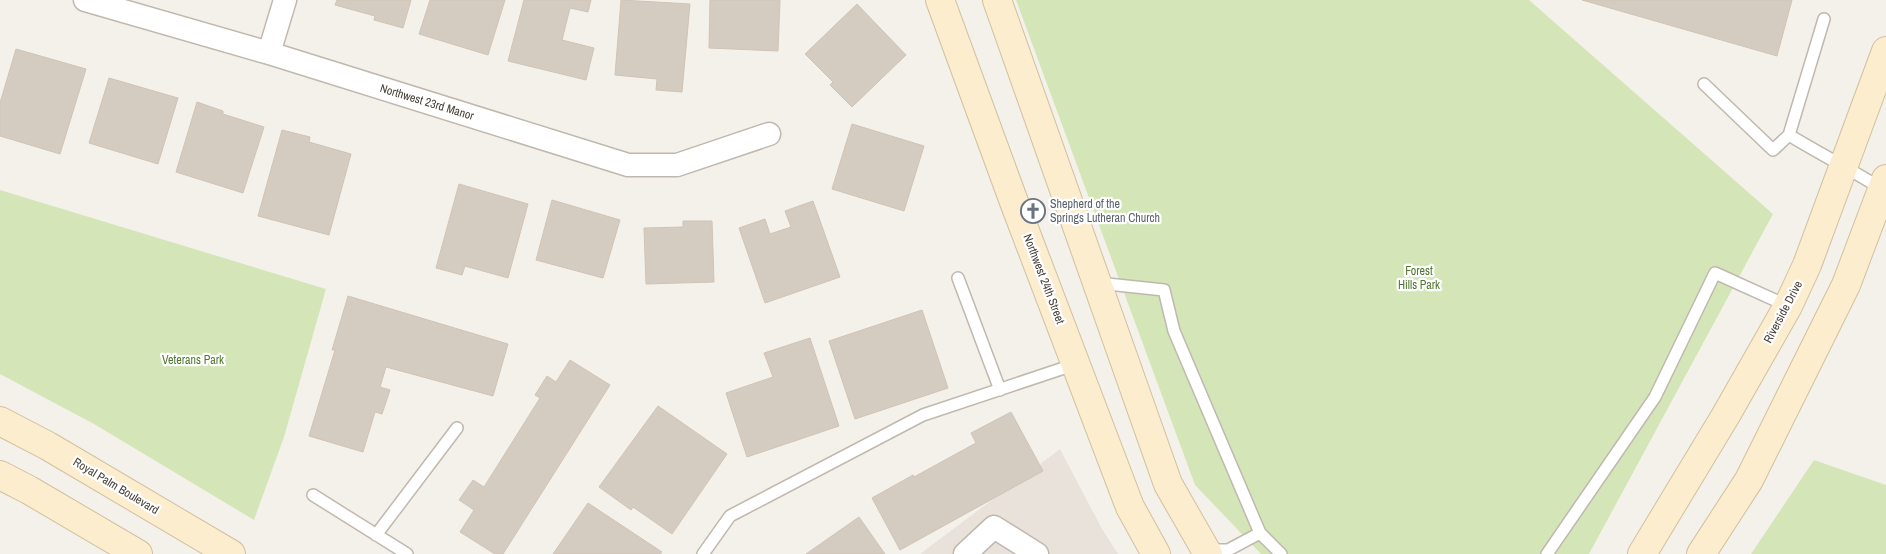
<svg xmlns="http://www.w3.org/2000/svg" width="1886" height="554" font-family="'Archivo Narrow',sans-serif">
<rect width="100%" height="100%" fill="#f4f1eb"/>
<!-- residential -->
<path fill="#e8e2da" d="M1060 449 1102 529 1118 554H920Z"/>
<!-- green -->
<path fill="#d4e6b7" d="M1016 0H1529L1773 214 1589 554H1261L1195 485Z
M0 190 326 289 284 437 254 520 94 424 0 374Z
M1814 460 1886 485V554H1751Z"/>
<!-- building -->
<path fill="#d5ccc1" stroke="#d0c3b5" d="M337 0H411L403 28 374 20 375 16 335 5Z
M430 0H505L488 55 419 34Z
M524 0H591L588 12 570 8 562 40 594 48 586 80 508 61Z
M621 0 690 4 682 92 656 90 657 79 615 75Z
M710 0H780L778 51 709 48Z
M1582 0H1792L1777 56Z
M857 4 906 55 852 107 830 85 833 82 805 54Z
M16 49 86 69 60 154 0 136V103Z
M109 78 178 98 158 164 89 143Z
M197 102 223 111V114L264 127 243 193 176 172Z
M852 124 924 146 904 211 832 189Z
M282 130 310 137 309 142 351 154 329 235 258 216Z
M459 184 528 204 508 278 465 266 462 275 436 268Z
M552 200 620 220 603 278 536 260Z
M813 201 840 277 765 303 739 228 765 219 770 234 791 227 785 211Z
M683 221H712L714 282 646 284 644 228 683 227Z
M348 296 508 344 493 396 386 367 380 387 390 390 382 414 375 412 363 452 309 436 335 350H332Z
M922 310 948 388 855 419 829 341Z
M810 338 839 426 747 457 726 393 773 377 764 353Z
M570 360 610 385 503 554H495L460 532 474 510 459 500 473 480 484 487 540 398 535 395 547 376 556 382Z
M658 406 727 454 672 534 633 507 631 510 599 487Z
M1011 412 1043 471 900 550 872 498 913 475 914 477 976 443 971 433Z
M588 503 662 552 660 554H553Z
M859 517 885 554H806Z"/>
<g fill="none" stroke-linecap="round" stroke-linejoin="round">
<defs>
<path id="lane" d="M1824 19 1789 135C1820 154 1852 170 1882 189
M1704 84 1773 150 1789 135
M958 278 1000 390
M1098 283 1164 290 1174 331 1260 533
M313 495 407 554
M376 535 457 428
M1207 550H1228L1260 533 1281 554
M703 554 730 516 923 415 1076 364
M1547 554 1655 397 1715 273 1788 306"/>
<path id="street" d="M85 0 269 53 628 165H677L769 134
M269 53 285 0
M965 554 994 527 1037 554"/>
<path id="secondary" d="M940 0 1014 202 1130 507 1156 554
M997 0 1168 484 1208 554
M0 421 48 446 231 554
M0 475 29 490 138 554
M1642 554 1726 415 1788 306 1807 265 1886 51
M1701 554 1749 480 1846 285 1886 179"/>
</defs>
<!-- lane casing -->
<use href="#lane" stroke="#c0b8ae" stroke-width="14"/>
<!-- street casing -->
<use href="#street" stroke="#c0b8ae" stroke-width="25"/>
<!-- secondary casing -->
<use href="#secondary" stroke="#d1c09e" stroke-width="30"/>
<!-- lane -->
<use href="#lane" stroke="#fff" stroke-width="11"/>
<!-- street -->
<use href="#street" stroke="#fff" stroke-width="22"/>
<!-- secondary -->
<use href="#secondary" stroke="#fbedce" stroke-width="28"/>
</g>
<!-- icons -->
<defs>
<symbol id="church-ring" viewBox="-11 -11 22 22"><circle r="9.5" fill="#fff" stroke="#6b7280" stroke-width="1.5"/><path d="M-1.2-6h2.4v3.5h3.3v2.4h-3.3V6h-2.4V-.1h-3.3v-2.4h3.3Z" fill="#6b7280"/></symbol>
</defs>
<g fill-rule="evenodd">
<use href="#church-ring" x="1019" y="197" width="28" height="28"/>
</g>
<g text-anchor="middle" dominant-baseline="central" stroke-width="4.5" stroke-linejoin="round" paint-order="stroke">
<!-- street labels -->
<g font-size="12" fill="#484139" stroke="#fff">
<text transform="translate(427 102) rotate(17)">Northwest 23rd Manor</text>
<text transform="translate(1044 279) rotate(69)">Northwest 24th Street</text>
<text transform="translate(1783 312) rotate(-62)">Riverside Drive</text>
<text transform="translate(116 486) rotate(31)">Royal Palm Boulevard</text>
</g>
<!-- worship labels -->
<g font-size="12" fill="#5b616d" stroke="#fff" text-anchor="start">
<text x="1050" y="204">Shepherd of the<tspan x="1050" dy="14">Springs Lutheran Church</tspan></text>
</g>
<!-- park labels -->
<g font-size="12" fill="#50772f" stroke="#fff">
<text x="1419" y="271">Forest<tspan x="1419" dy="14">Hills Park</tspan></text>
<text x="193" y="360">Veterans Park</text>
</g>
</g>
</svg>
